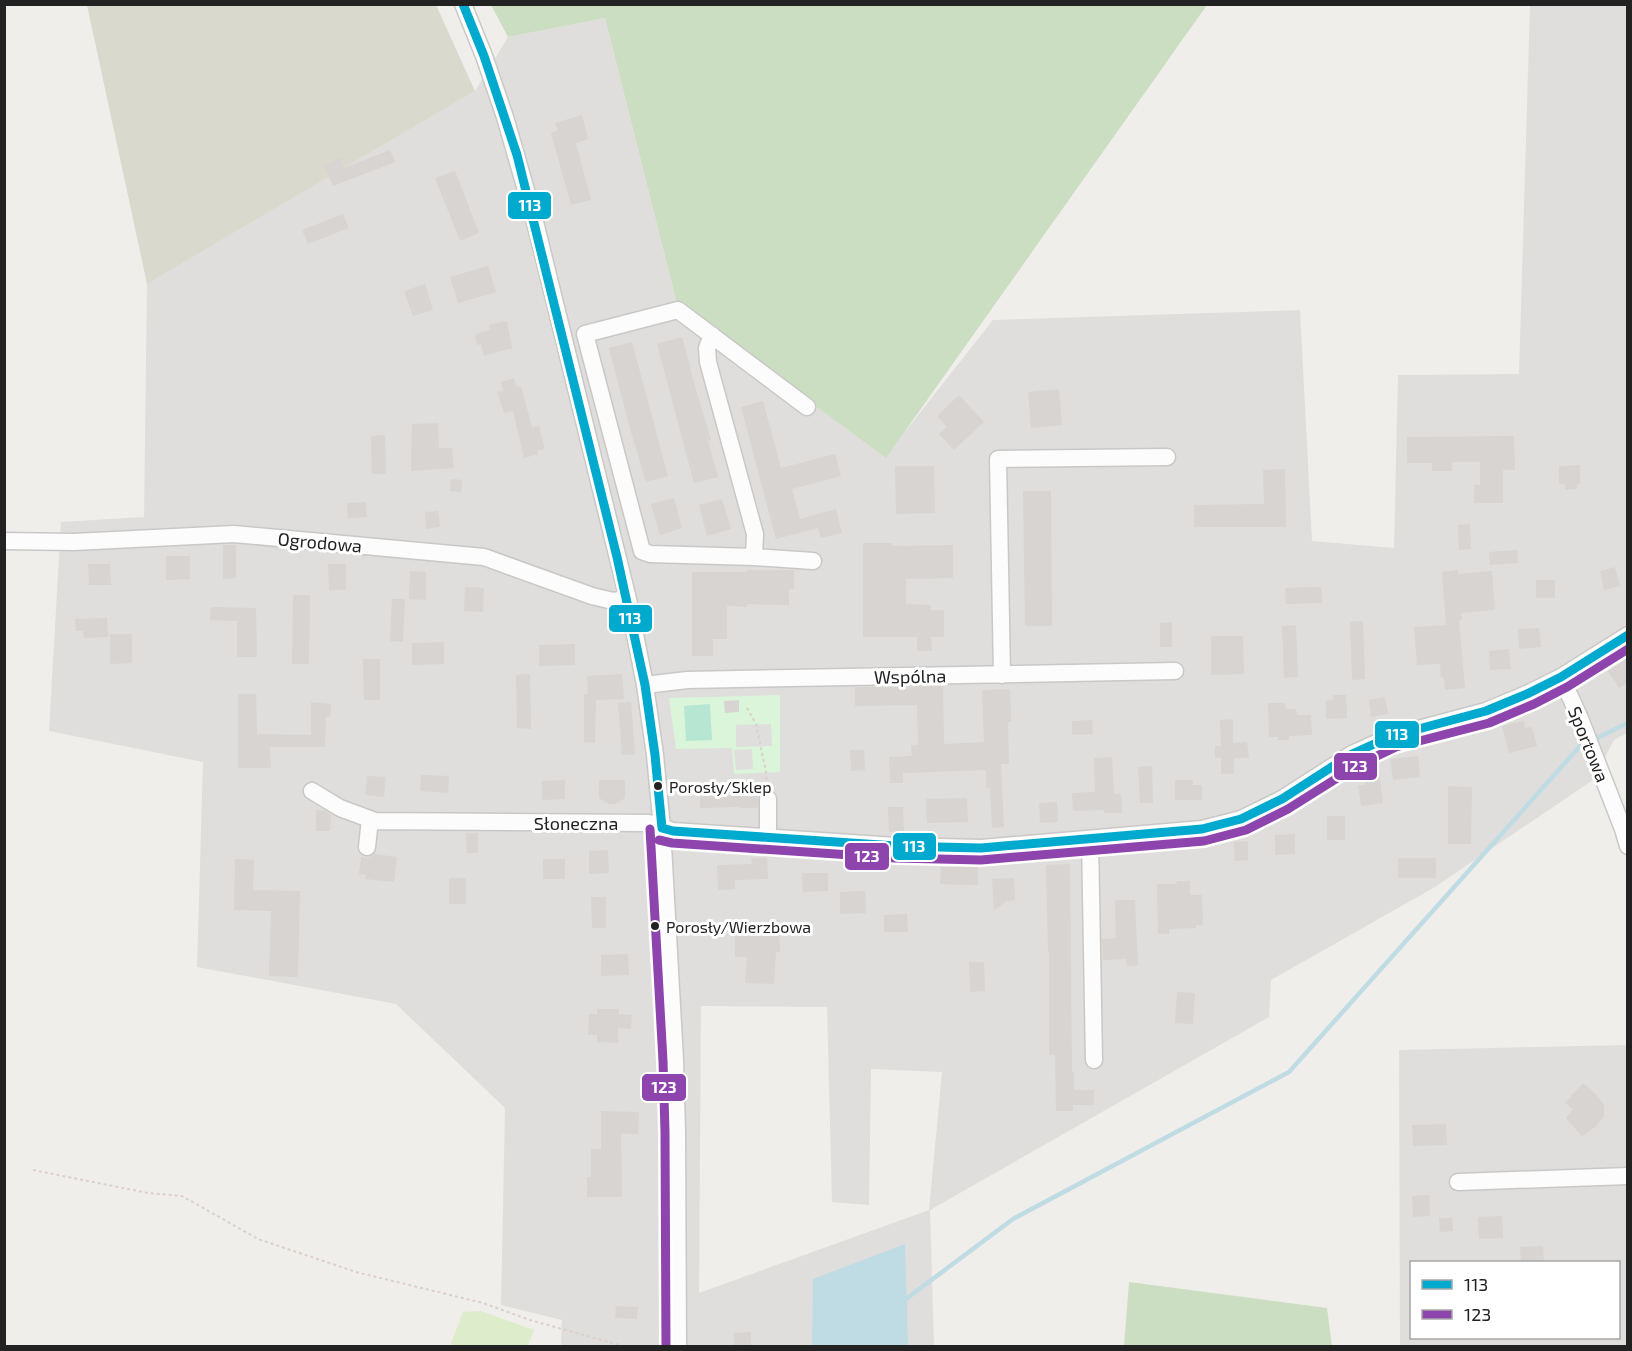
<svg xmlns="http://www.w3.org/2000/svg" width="1632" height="1351" font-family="'Exo 2',sans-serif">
<rect width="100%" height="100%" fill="#f0eeeb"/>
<!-- residential -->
<path fill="#dfdedc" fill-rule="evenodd" d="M1530 5H1627V733L1614 740 1593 780 1435 887 1271 980 1269 1017 930 1210 934 1346H561L562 1320 501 1305 505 1108 396 1004 197 967 203 762 49 731 61 522 144 517 147 284 475 91 508 37 605 18 677 304 885 457 993 320 1300 310 1312 541 1394 548 1398 375 1519 374ZM701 1006 827 1007 832 1202 869 1205 871 1069 942 1072 929 1210 699 1293Z
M1627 1045V1346H1400L1399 1050ZM1412 1262H1618V1338H1412Z"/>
<!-- construction -->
<path fill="#d9d9cd" d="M87 5H436L475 91 147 284Z"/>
<!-- grass -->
<path fill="#ddeccb" d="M481 1311 534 1330 528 1346H450L463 1312Z"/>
<!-- forest -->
<path fill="#cbdec1" d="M491 5H1207L886 458 677 304 605 18 508 37Z
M1129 1282 1327 1308 1332 1346H1124Z"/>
<!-- park -->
<path fill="#daf5da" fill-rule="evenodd" d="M780 695V772L734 774 732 748 676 749 669 698ZM771 724 772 746 736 747V725ZM752 749 753 769 736 770 734 750Z"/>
<!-- pitch -->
<path fill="#b7e6d2" d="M710 704 712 740 686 741 684 706Z"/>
<!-- water -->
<path fill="#bfdbe3" d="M905 1244 908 1346H812L813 1279Z"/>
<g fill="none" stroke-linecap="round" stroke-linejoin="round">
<!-- stream -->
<path stroke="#bfdbe3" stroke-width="4.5" d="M1597 738 1628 723
M906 1299 1013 1219 1289 1072 1581 745"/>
</g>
<!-- building -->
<path fill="#d7d4d2" d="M582 115 588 139 576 143 591 200 571 205 551 133 558 130 555 123Z
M390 150 395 162 333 186 324 164 341 158 344 168Z
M455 171 479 233 460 241 435 178Z
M343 214 349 228 308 244 302 230Z
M488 266 496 292 458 303 450 277Z
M425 284 433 310 413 316 404 291Z
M507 321 512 348 484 356 481 344 477 345 475 334 490 330 489 325Z
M682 337 691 369H690L711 440 708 441 718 477 694 483 657 344Z
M632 342 668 476 646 482 631 432 609 348Z
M514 378 517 387 521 386 532 427 539 426 545 449 537 451 538 454 524 458 513 411 504 413 497 392 503 391 501 382Z
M1059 389 1062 425 1031 428 1028 392Z
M959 395 984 422 954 450 939 434 947 427 937 416Z
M763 401 781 468 835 454 841 476 792 489 800 519 836 509 842 533 821 538 818 528 776 539 741 407Z
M438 423 439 448H452L454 468 411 471 412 424Z
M385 435 386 474H372L371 436Z
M1514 436 1515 470H1503V503H1474V485H1480V462H1452V471H1432V463H1407V437Z
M1580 465V484H1577V489L1565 490V484H1559V466Z
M895 466H934L935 513 896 514Z
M1285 469 1286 527H1194V505L1264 504 1263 470Z
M451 479 462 480 461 492 450 491Z
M1023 491H1051L1052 626H1025Z
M674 498 682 528 660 535 651 504Z
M722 499 731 529 707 536 699 505Z
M366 502 367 517 348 518 347 503Z
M438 511 440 527 426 529 425 512Z
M1470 524 1471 549 1459 550 1458 525Z
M863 543H892V546L953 545V578L906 579V604L931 605V610H944V637H931L932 651H917V637H863Z
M223 545H236V578L223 579Z
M1517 550 1518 563 1490 565 1489 552Z
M166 556H190V579L166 580Z
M88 564H110L111 585H89Z
M328 564H346V590H329Z
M1615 567 1620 586 1604 590 1600 571Z
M747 570H794V589H789V605L747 604V607L727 606V639H713V656H692V572H747Z
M1458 570V574L1492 571 1495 610 1461 613 1462 620H1459L1465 688 1445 690 1444 678H1441L1440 664 1417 665 1414 627 1446 625 1442 572Z
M410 571 426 572V600L409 599Z
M1536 580H1555V598H1536Z
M465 587 484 588 483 612 464 611Z
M1321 587 1322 603 1286 604 1285 588Z
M293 595H310L309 664H292Z
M392 599H405L403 642 390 641Z
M211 607 256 608 257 657H237V621L210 620Z
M107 618 108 637 84 638 83 631H76L75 619Z
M1363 621 1365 679 1352 680 1350 622Z
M1172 622V647H1160V623Z
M1296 625 1298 677 1284 678 1282 626Z
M1539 628 1541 647 1519 649 1518 629Z
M110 634H132V663L110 664Z
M1211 636H1243L1244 674 1211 675Z
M444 642V664L412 665V643Z
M575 644V665L539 666V645Z
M1509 649 1511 669 1490 670 1489 651Z
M1628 657V683L1619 688 1608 671Z
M363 659H380V700H364Z
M530 674 531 729 517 728 516 675Z
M622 674 624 699 596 700 595 743 584 742V694H588L587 676Z
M943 686 944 744 984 742 982 690 1010 689 1011 722H1008L1009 764H1001L1004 827 992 828 990 787 986 788V770L903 773V783H890L889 757 912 756 911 745H918L917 705 855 706V687Z
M238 694H256L257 734 311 735V702L331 704 330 717H326L325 747H270L271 768H238Z
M1333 695H1346L1347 718 1326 719V701L1333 700Z
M1385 697 1388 714 1371 717 1369 700Z
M739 700V712L725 713 724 701Z
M631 702 635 754 622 755 618 703Z
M1268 703H1285L1286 709H1296L1297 715H1311L1312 735 1289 736V740H1278V737H1269Z
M1233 719V743L1247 742 1249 758H1234V774H1221V758H1215V746H1221L1220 720Z
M1092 720 1093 734 1072 735V721Z
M1524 721 1525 728 1532 727 1537 746 1509 753 1502 726Z
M850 750H864L865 770 851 771Z
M1418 756 1420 777 1393 780 1390 759Z
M1112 757 1114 794H1121L1122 813H1104V810L1073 811 1072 793 1095 792 1094 758Z
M1152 766 1153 803H1140L1138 767Z
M421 775 449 776 448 793 420 791Z
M367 776 386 777 384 797 365 795Z
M1380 777 1383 803 1361 806 1358 785H1365V779Z
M565 780V799L542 800V781Z
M599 780H625V798L615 804H609L599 798Z
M1175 780H1193V785H1202V800H1175Z
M1448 786 1472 787 1471 844H1448Z
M700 795 758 796V806L756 808H739V807L700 808Z
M967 798 968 822 927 823 926 799Z
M1057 802 1058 822 1040 823 1039 803Z
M888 807H903L904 832H889Z
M316 810 324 811 331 815 330 831H316Z
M1327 816H1345V840H1327Z
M466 833H478V853H467Z
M1295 834V854L1275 855V835Z
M1248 841V860L1235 861 1234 842Z
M608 850 609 873 589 874V851Z
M374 854 397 857 394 882 365 879 366 875 359 874 361 857 368 858Z
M751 858H767L768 879 735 880V889L718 890 717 865 752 864Z
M1398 858H1436V878H1398Z
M235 859 254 860 253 890 300 891 298 977 269 976 271 911 234 910Z
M543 859H565V879H543Z
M1070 864 1072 1072H1074V1090H1094V1105H1073V1111H1056L1055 1055H1049V951H1048L1046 865Z
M941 867H978V885L940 884Z
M802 873H828V891L803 892Z
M449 878H466V904H449Z
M1014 878 1015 900 1007 901 994 910 992 879Z
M1176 881H1190V895H1202L1203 925H1196V928L1169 929V934H1158L1157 884H1177Z
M865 891 866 913 840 914V892Z
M591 897H606V928H592Z
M1115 900H1135L1138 965 1127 966 1126 959 1103 960 1102 939 1116 938Z
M907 914 908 932H884V915Z
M768 920H779L780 952H776L774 984 745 983 747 957H735V927H768Z
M628 954 629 975 601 976V955Z
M969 962H984L985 991 970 992Z
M1177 992 1195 993 1193 1024 1175 1023Z
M597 1009H619V1014L632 1015 631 1029 618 1028V1043L597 1042V1035H588L589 1014H597Z
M1583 1083 1596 1094 1604 1105V1117L1595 1127 1582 1136 1566 1118 1573 1109 1565 1103Z
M601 1111 639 1112 638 1134H621L622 1197H587V1177H591V1149H601Z
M1446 1124 1447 1145 1413 1146 1412 1125Z
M1429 1195 1430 1216 1413 1217 1412 1196Z
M1502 1216 1503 1238 1479 1239 1478 1217Z
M1439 1218H1452L1453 1231 1440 1232Z
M1543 1246 1544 1263H1521L1520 1247Z
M616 1306 638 1307 637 1319 615 1318Z
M751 1332V1347H734V1333Z"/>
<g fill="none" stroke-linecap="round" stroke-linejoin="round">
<defs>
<path id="minor" d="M463 4 484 56 505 117 534 218 628 599 645 685 655 755 662 828 675 1060 677 1132 678 1346
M712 335 707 348 708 362 755 534 754 557
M807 407 678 310 585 334 642 551 650 554 754 557 813 561
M4 541 74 542 234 534 484 557 592 596 613 601 628 599
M1002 675 998 459 1167 457
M1561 677 1579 716 1623 829 1628 846
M645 685 687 680 1175 671
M312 791 340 808 375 821 649 823 673 831 896 846 981 848 1202 829 1241 819 1282 799 1352 754 1392 736 1486 711 1529 693 1561 677 1628 635
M768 799V837
M1090 839 1094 1060
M367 847 370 819
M1458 1182 1628 1176"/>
</defs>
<!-- minor casing -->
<use href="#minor" stroke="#c9c8c7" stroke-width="19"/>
<!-- path -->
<path stroke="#dccecd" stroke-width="2" stroke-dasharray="3 3" stroke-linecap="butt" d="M747 708 756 724 766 772 767 783
M33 1170 148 1193 182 1196 258 1239 356 1272 483 1303 530 1320 623 1346"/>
<!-- minor -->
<use href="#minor" stroke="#fdfcfc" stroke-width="16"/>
<defs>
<path id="bus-1" d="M463 4 484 56 517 155 617 557 645 685 655 755 662 828
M662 828 673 831 896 846 981 848 1202 829 1241 819 1282 799 1352 754 1392 736 1486 711 1529 693 1561 677 1628 635"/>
<path id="bus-2" d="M650 829 663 1061 665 1132 666 1346
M659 840 672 843 895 858 981 860 1204 841 1246 830 1288 809 1358 765 1396 747 1489 723 1534 704 1567 687 1628 649"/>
</defs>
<!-- bus-1 casing -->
<use href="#bus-1" stroke="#fff" stroke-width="14"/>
<!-- bus-2 casing -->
<use href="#bus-2" stroke="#fff" stroke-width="14"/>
<!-- bus-1 -->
<use href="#bus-1" stroke="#00a9ce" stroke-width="9"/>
<!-- bus-2 -->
<use href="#bus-2" stroke="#8e44ad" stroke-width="9"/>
</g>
<!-- markers -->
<g fill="#222" stroke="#fff" stroke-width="2">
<circle cx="658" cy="786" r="5"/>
<circle cx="655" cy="926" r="5"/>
</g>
<g text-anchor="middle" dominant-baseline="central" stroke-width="6" stroke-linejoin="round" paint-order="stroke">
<!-- bus labels -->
<g font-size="16" fill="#222" stroke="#fff" text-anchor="start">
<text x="669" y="786">Porosły/Sklep</text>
<text x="666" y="926">Porosły/Wierzbowa</text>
</g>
<!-- street labels -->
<g font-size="18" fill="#222" stroke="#fff">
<text transform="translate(320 542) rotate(5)">Ogrodowa</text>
<text transform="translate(910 676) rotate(-1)">Wspólna</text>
<text transform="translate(1589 744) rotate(68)">Sportowa</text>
<text x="576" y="823">Słoneczna</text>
</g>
</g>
<g stroke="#fff" stroke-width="2">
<rect x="507" y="191" width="45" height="29" rx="6" fill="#00a9ce"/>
<rect x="608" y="604" width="45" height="29" rx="6" fill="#00a9ce"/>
<rect x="1374" y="720" width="46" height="29" rx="6" fill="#00a9ce"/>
<rect x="1333" y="752" width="45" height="29" rx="6" fill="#8e44ad"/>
<rect x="892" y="832" width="45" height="29" rx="6" fill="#00a9ce"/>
<rect x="844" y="842" width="46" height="29" rx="6" fill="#8e44ad"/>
<rect x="641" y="1073" width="46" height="29" rx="6" fill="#8e44ad"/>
</g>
<g font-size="16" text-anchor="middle" font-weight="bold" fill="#fff">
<text x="530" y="211">113</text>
<text x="630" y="624">113</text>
<text x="1397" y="740">113</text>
<text x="1355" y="772">123</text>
<text x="914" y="852">113</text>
<text x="867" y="862">123</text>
<text x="664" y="1093">123</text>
</g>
<!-- border -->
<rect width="1632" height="1351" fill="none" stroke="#222222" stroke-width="12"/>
<!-- legend -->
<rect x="1410" y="1261" width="210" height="78" fill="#ffffff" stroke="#a7a7a7" stroke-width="1.5"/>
<rect x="1422" y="1280" width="30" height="9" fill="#00a9ce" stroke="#a7a7a7" stroke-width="1.5"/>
<text x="1464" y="1291" font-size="18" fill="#222222">113</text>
<rect x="1422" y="1310" width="30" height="9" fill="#8e44ad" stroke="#a7a7a7" stroke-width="1.5"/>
<text x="1464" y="1321" font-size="18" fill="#222222">123</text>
</svg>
